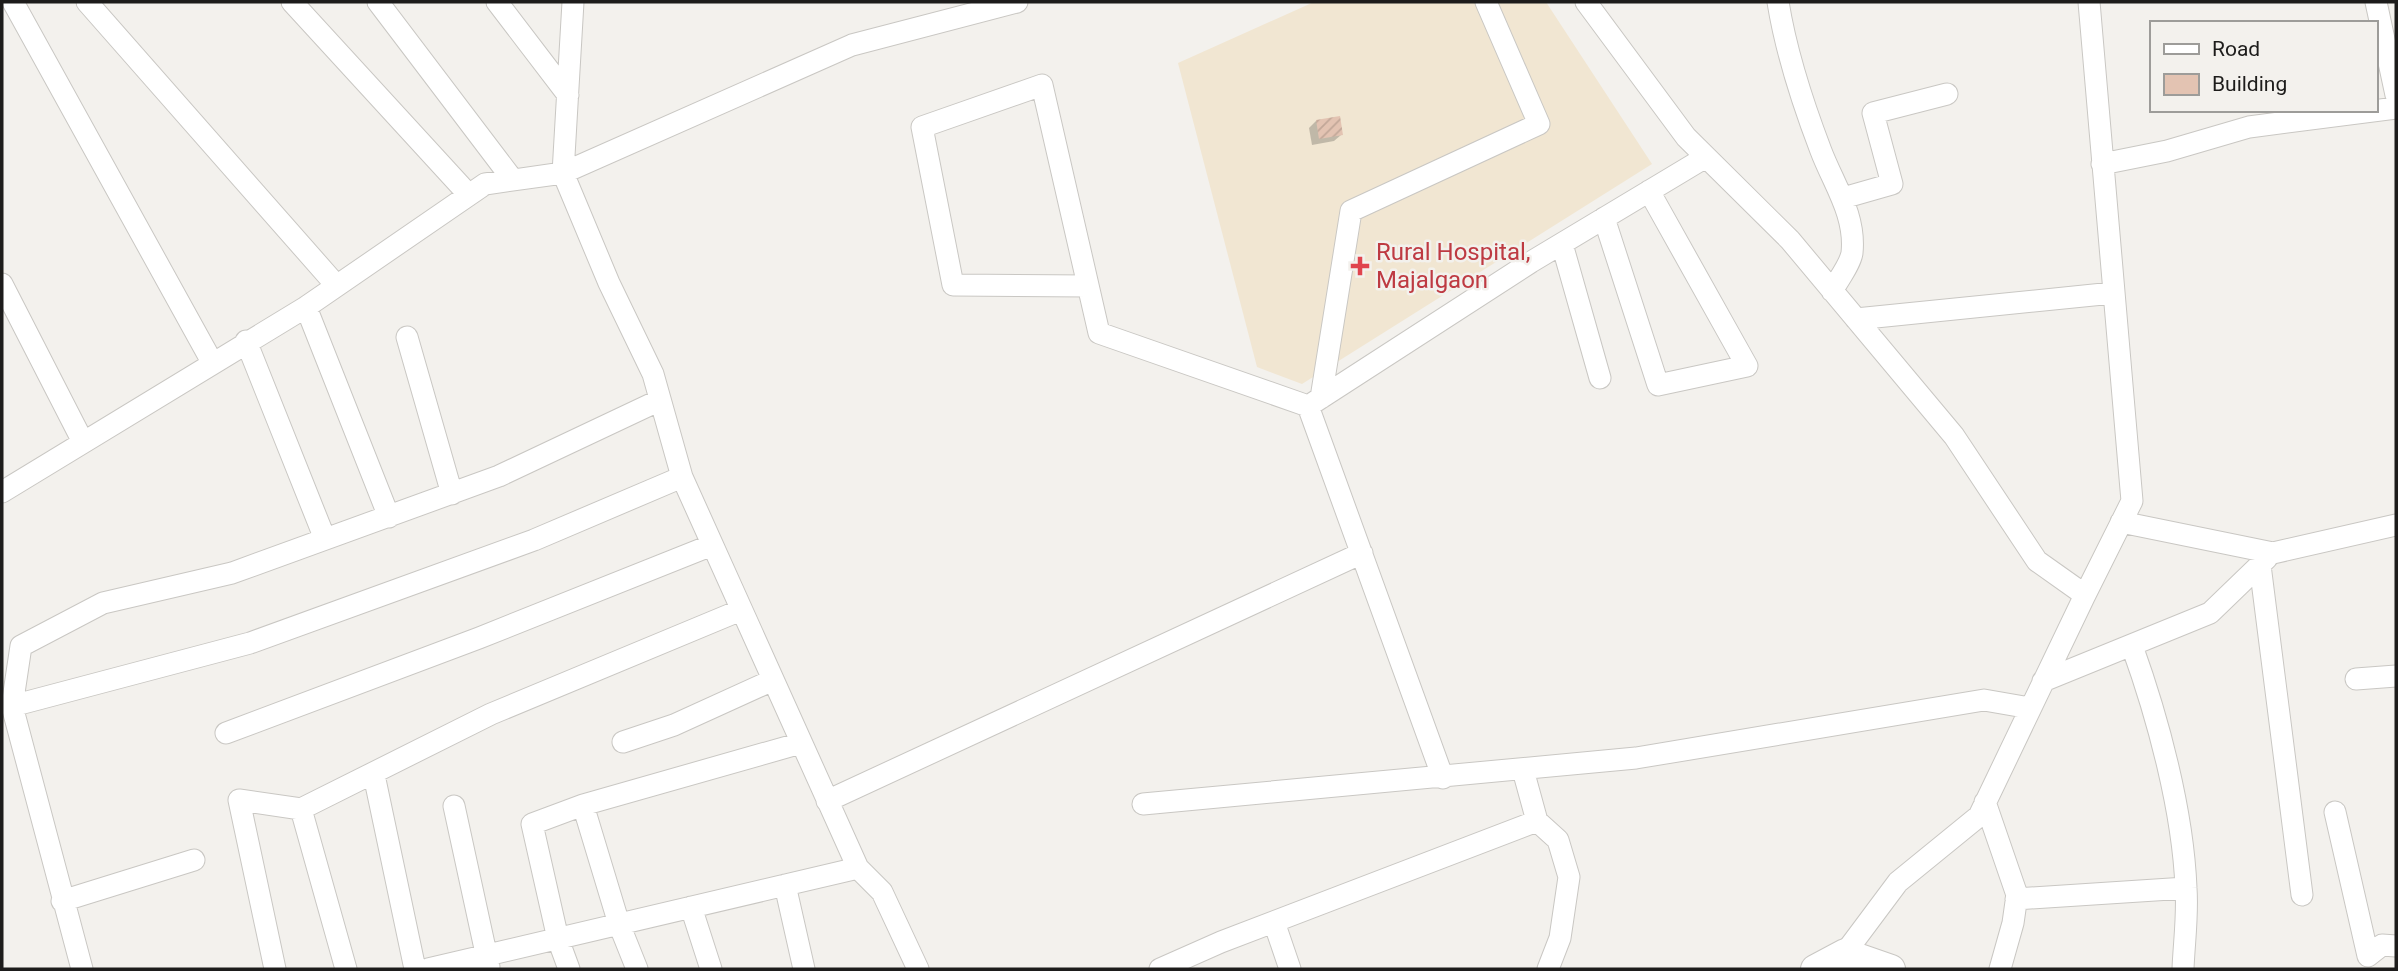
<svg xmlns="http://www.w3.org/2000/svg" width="2398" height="971" font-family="Roboto,sans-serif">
<defs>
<pattern id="building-hatch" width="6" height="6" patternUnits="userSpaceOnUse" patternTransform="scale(1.75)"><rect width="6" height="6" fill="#e3c3b2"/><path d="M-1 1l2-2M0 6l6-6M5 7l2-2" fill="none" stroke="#c2a798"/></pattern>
</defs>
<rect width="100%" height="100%" fill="#f3f1ed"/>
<!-- medical -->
<path fill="#f1e6d2" d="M1314 2H1546L1652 164 1302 384 1257 367 1178 63Z"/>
<!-- shadow -->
<path fill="#0003" d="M1316 121 1341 135 1334 141 1312 145 1309 128Z"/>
<!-- building -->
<path fill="url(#building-hatch)" d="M1340 116 1343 135 1319 139 1316 120Z"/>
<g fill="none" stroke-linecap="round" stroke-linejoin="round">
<defs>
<path id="minor" d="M13 2 212 362
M87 2 336 285
M292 2 469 195
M378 2 513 180
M497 2 568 95
M573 2 563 173 609 283 653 374 682 477 858 868 882 892 918 969
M1586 2 1686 137 1790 240 1954 436 2037 561 2085 595 1979 816 1898 882 1845 953
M1778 2C1786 52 1803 104 1821 151 1834 185 1856 215 1852 253 1850 265 1838 280 1832 291
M2376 2 2396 95
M2102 164 2167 151 2249 127 2396 108
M1843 198 1892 184 1873 113 1947 94
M1604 218 1658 385 1747 366 1649 191
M1562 244 1600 378
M2 284 83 442
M1088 286 953 285 922 127 1042 85 1099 333 1308 406
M306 307 389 517
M1856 319 2113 293
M407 337 452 494
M246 341 325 539
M1321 398 1351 211 1539 124 1486 2
M1313 403 1531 262 1706 157
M1308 406 1443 778
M2 492 306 307 485 184 563 173 852 45 1017 2
M2121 522 2273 553 2396 525
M2260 565 2302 895
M2085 595 2132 501 2089 2
M2132 646C2158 718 2183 811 2186 888 2188 915 2184 943 2183 969
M2356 679 2396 676
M2043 681 2210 613 2267 558
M12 706 250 643 534 540 682 477
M226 733 479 638 712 545
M623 742 674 725 773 680
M1523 770 1537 821 1558 840 1569 877 1560 938 1548 969
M374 775 415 969
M827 801 1362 553
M1985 802 2017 895 2013 923 2000 969
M1143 804 1636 758 1984 700 2030 708
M454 806 489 967
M301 809 346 969
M2335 812 2368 956 2382 945 2396 946
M785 885 804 969
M2016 899 2186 888
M62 901 194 860
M691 907 711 969
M1274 922 1290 969
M82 969 12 706 21 646 103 603 232 573 499 476 660 400
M275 969 239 800 301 809 491 714 741 610
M428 969 858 868
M569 969 558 939 532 824 583 805
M637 969 619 924 583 805 801 743
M1160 969 1221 942 1537 821"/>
<path id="major" d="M1815 969 1845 953 1891 969"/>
</defs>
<!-- minor casing -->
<use href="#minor" stroke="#c9c7c3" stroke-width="23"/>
<!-- major casing -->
<use href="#major" stroke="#c9c7c3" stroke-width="30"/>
<!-- minor -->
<use href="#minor" stroke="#fff" stroke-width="21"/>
<!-- major -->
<use href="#major" stroke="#fff" stroke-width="28"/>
</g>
<!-- markers -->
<path fill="#e0444e" stroke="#f3f1ed" stroke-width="2.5" d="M1356.5 255.5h7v7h7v7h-7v7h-7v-7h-7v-7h7z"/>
<g text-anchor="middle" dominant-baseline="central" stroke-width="5" stroke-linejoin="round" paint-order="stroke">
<!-- health labels -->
<g font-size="24" fill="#be3a42" stroke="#f3f1ed" text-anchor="start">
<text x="1376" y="252">Rural Hospital,<tspan x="1376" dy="28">Majalgaon</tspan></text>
</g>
</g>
<!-- border -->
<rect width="2398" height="971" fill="none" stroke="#1d1c1b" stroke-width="7"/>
<!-- legend -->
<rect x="2150" y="21" width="228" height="91" fill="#f3f1ed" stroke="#9d9c99" stroke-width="2"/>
<rect x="2164" y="44" width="35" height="10" fill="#ffffff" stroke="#9d9c99" stroke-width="2"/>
<text x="2212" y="56" font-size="21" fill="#1d1c1b">Road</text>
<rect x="2164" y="74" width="35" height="21" fill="#e3c3b2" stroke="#9d9c99" stroke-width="2"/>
<text x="2212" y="91" font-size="21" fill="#1d1c1b">Building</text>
</svg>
